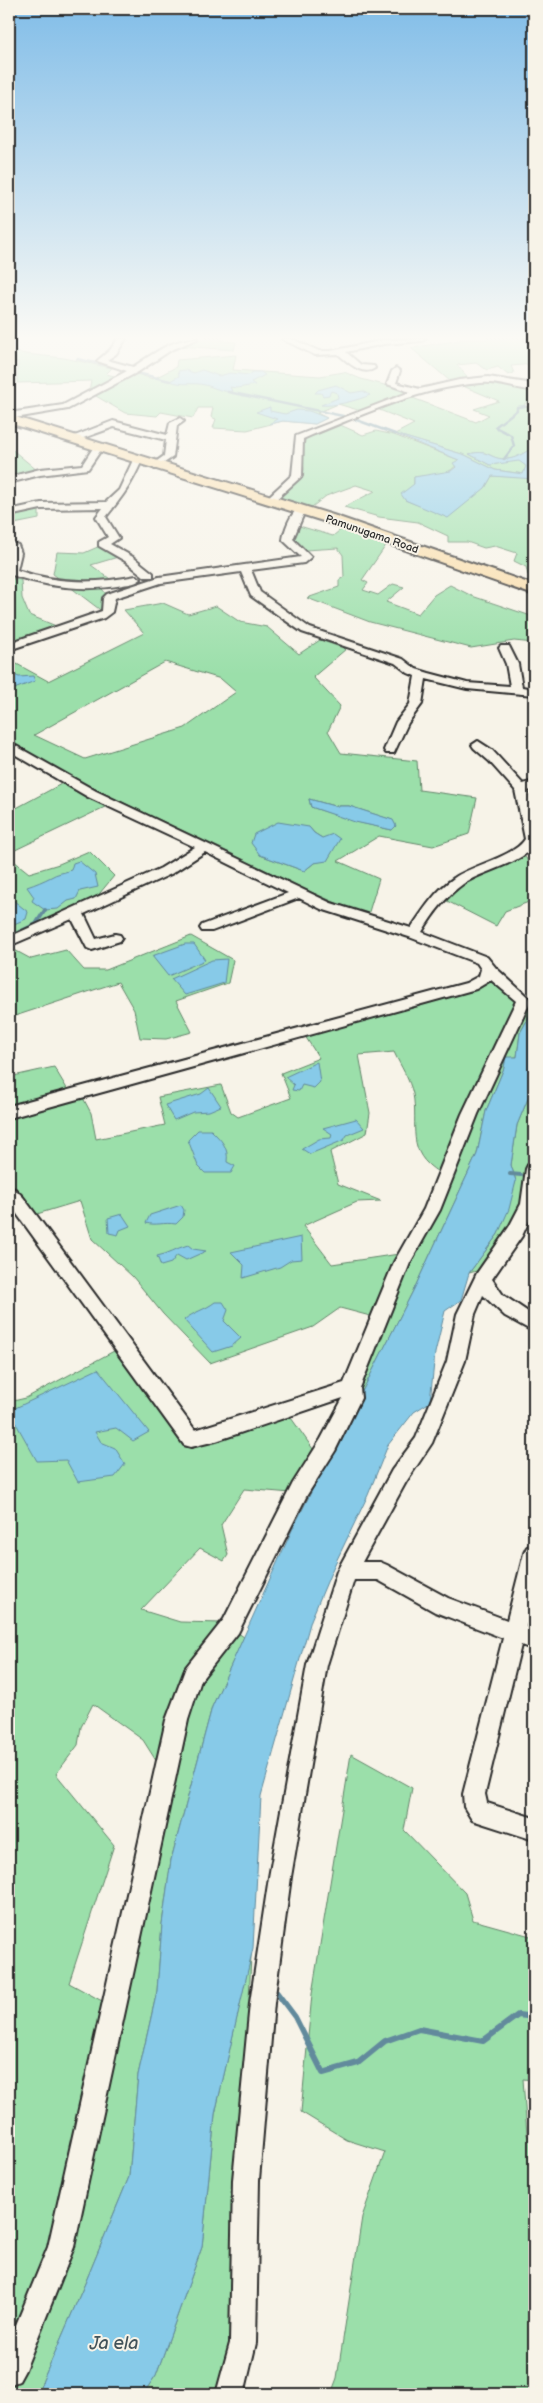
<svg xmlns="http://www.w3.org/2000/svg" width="543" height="2403" font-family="'Balsamiq Sans',sans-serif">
<rect width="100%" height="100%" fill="#f7f3e8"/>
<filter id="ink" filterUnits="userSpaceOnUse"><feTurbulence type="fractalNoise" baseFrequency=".02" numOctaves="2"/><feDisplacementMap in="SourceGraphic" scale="10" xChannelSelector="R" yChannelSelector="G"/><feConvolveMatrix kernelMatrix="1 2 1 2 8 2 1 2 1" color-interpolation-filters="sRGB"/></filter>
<g filter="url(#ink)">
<!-- green -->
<path fill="#9bdfaa" stroke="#63856a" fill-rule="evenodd" d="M184 339H222L221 341 236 342 234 350 179 346Z
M466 339H525L534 351V364L511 366 514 373 508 375 498 367 487 370 476 363 457 365 469 379 450 381 411 348Z
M9 350 25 354 64 358 112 368 106 374 123 378 133 373 153 379 176 367 177 360 236 355 233 370 320 376 344 372 361 379 412 392 361 411 338 404 317 413 327 418 315 424 283 421 247 430 213 428 216 419 211 417 213 408H198L193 418 161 412 157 416 125 413 89 392 91 381 17 383 18 362H9Z
M481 381 531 390 534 394V403H525V406L534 409V447C526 452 515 460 504 459 489 459 491 449 469 454L490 465 519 460 526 466 524 474 495 470 465 455 395 434 414 424 377 409 410 397 476 422 489 415 474 409 499 401 458 384Z
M338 424 363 435 376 431 394 435 459 460C453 477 430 475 414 477V484L405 500 415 504 485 488 492 476 534 478V575H528L526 567 514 561 517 553 495 546 484 548 467 542H448V536L418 522 379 517 344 507 375 491 356 485 326 496 308 510 279 499 304 470 302 453 306 438Z
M9 447 38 471 9 478Z
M39 508V519L9 525V515Z
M296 525 333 536 345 526 389 541 362 580 368 583 363 590 378 595 393 584 404 587 386 602 418 614 434 595 450 585 472 596 534 617V643L514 641 471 648 370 622 307 598 339 587V580L344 577 343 555 338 548 305 550 291 539Z
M100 546 118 557 91 565 117 584 102 589 108 596 103 612 53 574 57 552 84 553Z
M9 578 21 580 22 598 29 615 61 628 9 645Z
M163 603 188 614 216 606 240 622 267 627 299 654 320 640 346 649 313 677 340 706 328 731 341 753 417 761 419 790 477 798 469 834 433 846 379 836 338 861 379 879 368 915C319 898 274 874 226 851 153 816 79 784 9 743V665L15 663 48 681 144 633 124 610ZM165 662 221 679 236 692 185 728 85 759 34 735ZM309 799 334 806H349L392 820V830L361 823 311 807ZM309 827 314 833 322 838 327 860 314 863 304 871 260 855Z
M63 783 107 806 9 853V812Z
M89 851 114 876 95 899 9 939V857L29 873 59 864Z
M523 855 534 867V900L505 911 496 926 445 900 472 877Z
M191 936 233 960 228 983 176 1001 192 1032 166 1039 140 1038 134 1010 118 982 9 1018V947L31 959 66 950 84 970H106Z
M494 979 521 1001 440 1173C404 1152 419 1126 413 1094 410 1080 400 1065 394 1052L359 1055 370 1113 367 1133 330 1152 338 1184 381 1201 357 1202 303 1226 332 1264 399 1254 374 1317 340 1308 313 1327 210 1363 163 1314 133 1277 92 1239 80 1201 37 1214 17 1192 9 1187V1117L81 1094 91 1113 96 1139 165 1125 158 1097 221 1085 231 1112 238 1117 291 1098 281 1073 319 1058 305 1036Z
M526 998 534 1005V1008L520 1033 517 1057 505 1058 504 1068 486 1111 477 1154 416 1285 361 1394 359 1384 410 1258 454 1174Z
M54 1067 69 1092 9 1109V1077Z
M534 1084V1144L522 1206 509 1231 484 1269 469 1273 498 1234 516 1181 511 1165 517 1125Z
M114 1351 187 1444 289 1415 313 1449 291 1493 244 1489 221 1525 228 1555 224 1561 200 1548 141 1610 180 1622 223 1623 244 1637 212 1707 171 1860 162 1924 157 1991 138 2075 129 2177 86 2281 37 2394H9V1402L26 1398ZM93 1704 143 1740 160 1767 121 1932 102 2001 69 1983 114 1845 56 1774 78 1745 81 1727Z
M351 1754 412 1788 404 1830 465 1893 473 1920 534 1937V2080L523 2079 527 2135 534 2141V2394H331L337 2378 362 2217 385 2152 347 2140 301 2112 312 1994Z
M251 1955 235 2318 218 2394H143L156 2375 202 2247 215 2114Z"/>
<!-- water -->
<path fill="#87cae8" stroke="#628a9c" d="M185 370 194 373 202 370 219 376 230 373 249 375 253 372H261L265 375 251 382 255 385 237 388 230 387 232 391C223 393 214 387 205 385 193 382 183 386 170 381L179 376 178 371Z
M336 385 351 393 363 391 370 395C359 400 333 407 321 405L338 398 337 393 331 391 329 395 323 396 321 393H315L318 390Z
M270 407V411L285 414 297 410 309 411 327 418 315 424 283 421 269 424 277 419 256 412Z
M395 434 465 455 495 470 523 474 526 466 519 461 490 465 469 454C489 449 488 458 504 459 515 460 525 452 534 447V479L492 476 485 488 448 518 405 500 401 494 414 484V477L451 471 456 467 453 463 459 460Z
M10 673 19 677 33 676 35 681 9 691Z
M309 799 334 806H349L393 820 396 826 392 830 355 822 311 807Z
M278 822 309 827 314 833 322 838 333 834 340 839 327 861 314 863 304 871 260 855 251 843 254 834Z
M79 861 95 874 98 887 80 891 76 899 68 901 58 909 45 910 32 901 34 897 27 887C36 884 43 881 51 877 57 873 64 873 71 870L73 863Z
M9 897 28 912 26 919 9 926Z
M185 944H194L205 960 168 976 152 956Z
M227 959 224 983 185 995 171 979 212 960Z
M534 1008V1084L517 1125 511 1165 516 1181 509 1209 498 1234 469 1273 461 1300 445 1311 435 1353 430 1402 414 1412 388 1445 368 1495 332 1570 311 1620 261 1796 253 1948 215 2114 202 2247 156 2375 143 2394H37L86 2281 129 2177 138 2075 157 1991 162 1924 171 1860 212 1707 292 1530 416 1285 477 1154 486 1111 504 1068 506 1057H517L520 1033Z
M317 1062 320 1082 314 1088 302 1085 299 1091 292 1090 294 1085 285 1077Z
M209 1088 221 1106 209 1111 193 1112 174 1120 165 1105 201 1094Z
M356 1119 364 1128 347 1135 344 1140 310 1154 302 1149 319 1139 331 1138 332 1134 323 1128Z
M198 1130H211C221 1140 229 1147 227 1162L235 1166 231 1173H205L198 1166 188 1140Z
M181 1205 184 1210 183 1217 176 1224C163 1222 156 1226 146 1223L150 1215Z
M122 1214 130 1226 120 1230 118 1235 109 1233 108 1218Z
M301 1237 302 1259 291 1260 280 1267 243 1278 244 1265 231 1252Z
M188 1245 193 1249 206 1251 186 1260 177 1255 171 1263 161 1266 157 1256C169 1254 176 1248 188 1245Z
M215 1302H223L228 1310 224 1321 241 1338 232 1346 213 1352 184 1320C193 1312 205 1310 215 1302Z
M98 1369 149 1432 133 1441 116 1428 95 1432 101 1442 115 1448 125 1464 115 1477 78 1482 66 1460 37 1461 9 1411Z"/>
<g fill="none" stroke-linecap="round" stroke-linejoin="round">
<!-- stream-far2 -->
<path stroke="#628a9c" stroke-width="2.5" d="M77 359 119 368
M137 373 170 381
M228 392 343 416
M354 419 395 434
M504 459 514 446 511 435 495 427 517 410V407L525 406"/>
<!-- stream-far1 -->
<path stroke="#628a9c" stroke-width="4" d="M9 937 36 924 45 910
M510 1174 521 1175"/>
<!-- stream -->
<path stroke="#628a9c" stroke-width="6" d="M277 1993 295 2017 323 2073 358 2063 385 2041 419 2029 483 2041 518 2015 534 2017"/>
<defs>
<path id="street" d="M118 339H126L116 354 107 360 133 367C153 354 173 338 197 339L171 350 138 372 68 409 9 419V413L63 405 127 371 97 361 110 350Z
M282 339H292L319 351H331L384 340 426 339 422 341 384 344 346 352 361 365 374 366 375 368C362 377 348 362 338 354L315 355Z
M524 339H532L534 347Z
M396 368 400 371 396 383 420 389 459 380 488 377 534 384V390C516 390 499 381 481 383 422 387 367 413 312 435L303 439 302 476 272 503H266V499L292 475 296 436 410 392 387 384 392 371Z
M180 418 184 421 177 426 173 457 155 469 150 466 164 456 166 440 114 427 75 441 67 439 113 421 167 435 170 423Z
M98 444 103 447 88 469 40 475 9 483V477L40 469 82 465 95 445Z
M134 458 142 460C131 486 122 497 106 517L119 538 110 544 133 557 153 573V577H145L125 561 99 546V542L108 537 96 517 103 508 41 509 9 516V510L41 503 106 502 119 490Z
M300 508 305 511 293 539 311 557 304 563 251 570 260 592 310 628 403 659 416 669 429 673 467 683 510 686 506 664 499 648 501 646H509L518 664 522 687 534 689V695L467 689 426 679 422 704 408 723 394 753H386L384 750 396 722 410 704 415 676 408 673 395 663 302 632 251 596 241 572 161 583 115 598 112 612 104 618 9 650V643L102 611 103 598 107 594 159 577 301 557 283 540C284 531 291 511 300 508Z
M9 542 18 545 21 553 17 570C57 584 96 584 136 576L141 579C137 583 130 584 123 585 85 592 46 587 9 574L11 553Z
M478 741 492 750 523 784 534 781V789L528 791 534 823V845C524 863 481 871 463 884 445 897 433 914 422 932L487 957 496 968 531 1000 478 1114 440 1210 410 1263 360 1388 361 1398 335 1451 307 1495 238 1633 201 1680 188 1720 74 2247 25 2370 19 2381 9 2385V2342L48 2247 166 1720 186 1667 224 1619 293 1483 321 1439 343 1398 216 1441 191 1447 184 1445 9 1203V1187L15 1189 23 1197 195 1430 344 1383 394 1262 424 1209 462 1114 516 1001 491 980 476 989 9 1118V1106L466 983 479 976 481 969 477 963 409 937 321 909 299 898 212 931H202L200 928 202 925 288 893 205 852 171 874 84 914 96 939 115 934 120 935 122 938 120 941 92 950 87 948 72 919 9 946V937L161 868 195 847 88 797 9 751V742L96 791 331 903 411 928C423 910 435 891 454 878 472 865 514 857 525 839L515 790 489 761 474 748 472 745Z
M534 1163V1210L522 1236 492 1279 503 1295 534 1316V1332L505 1316 483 1295 475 1314 465 1361 432 1443 406 1482 362 1562H380L387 1565 448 1598 507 1620 524 1553 527 1547 534 1544V1592L526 1627 534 1630V1650L521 1645 485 1794 487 1803 534 1818V1840L472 1820 464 1807 463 1794 503 1638 435 1612 378 1580H354L327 1665 291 1877 274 2003 259 2180 256 2343 244 2394H216L230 2343 233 2180 250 2003 269 1877 307 1665 337 1571 392 1470 416 1438 447 1361 457 1314 477 1273 509 1227 521 1204 526 1169 528 1165Z"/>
<path id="primary" d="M9 415 333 515 534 585V595L323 521 9 423Z"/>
</defs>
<!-- street casing -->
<use href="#street" stroke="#2b2b2b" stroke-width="4"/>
<!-- primary casing -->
<use href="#primary" stroke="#2b2b2b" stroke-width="4"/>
<!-- street -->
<use href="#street" fill="#f7f3e8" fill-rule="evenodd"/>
<!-- primary -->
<use href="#primary" fill="#f9ddab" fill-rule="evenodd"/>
</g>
</g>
<!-- sky -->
<linearGradient id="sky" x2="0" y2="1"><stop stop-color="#81bde8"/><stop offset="0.5" stop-color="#fbfaf5"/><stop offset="1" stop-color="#fbfaf5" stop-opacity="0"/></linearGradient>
<rect width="543" height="675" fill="url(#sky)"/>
<g text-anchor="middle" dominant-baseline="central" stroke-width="4" stroke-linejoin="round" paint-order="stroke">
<!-- far-street labels -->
<g font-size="11" fill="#2b2b2b" stroke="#f7f3e8">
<text transform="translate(372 534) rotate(19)">Pamunugama Road</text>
</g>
<!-- near-water labels -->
<g font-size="18" font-style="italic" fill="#42535a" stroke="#f7f3e8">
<text x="114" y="2343">Ja ela</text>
</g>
</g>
<!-- margin -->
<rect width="543" height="2403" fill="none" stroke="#f7f3e8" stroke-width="30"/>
<rect x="15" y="15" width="513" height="2373" fill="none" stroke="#2b2b2b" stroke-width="2" filter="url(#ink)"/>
</svg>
